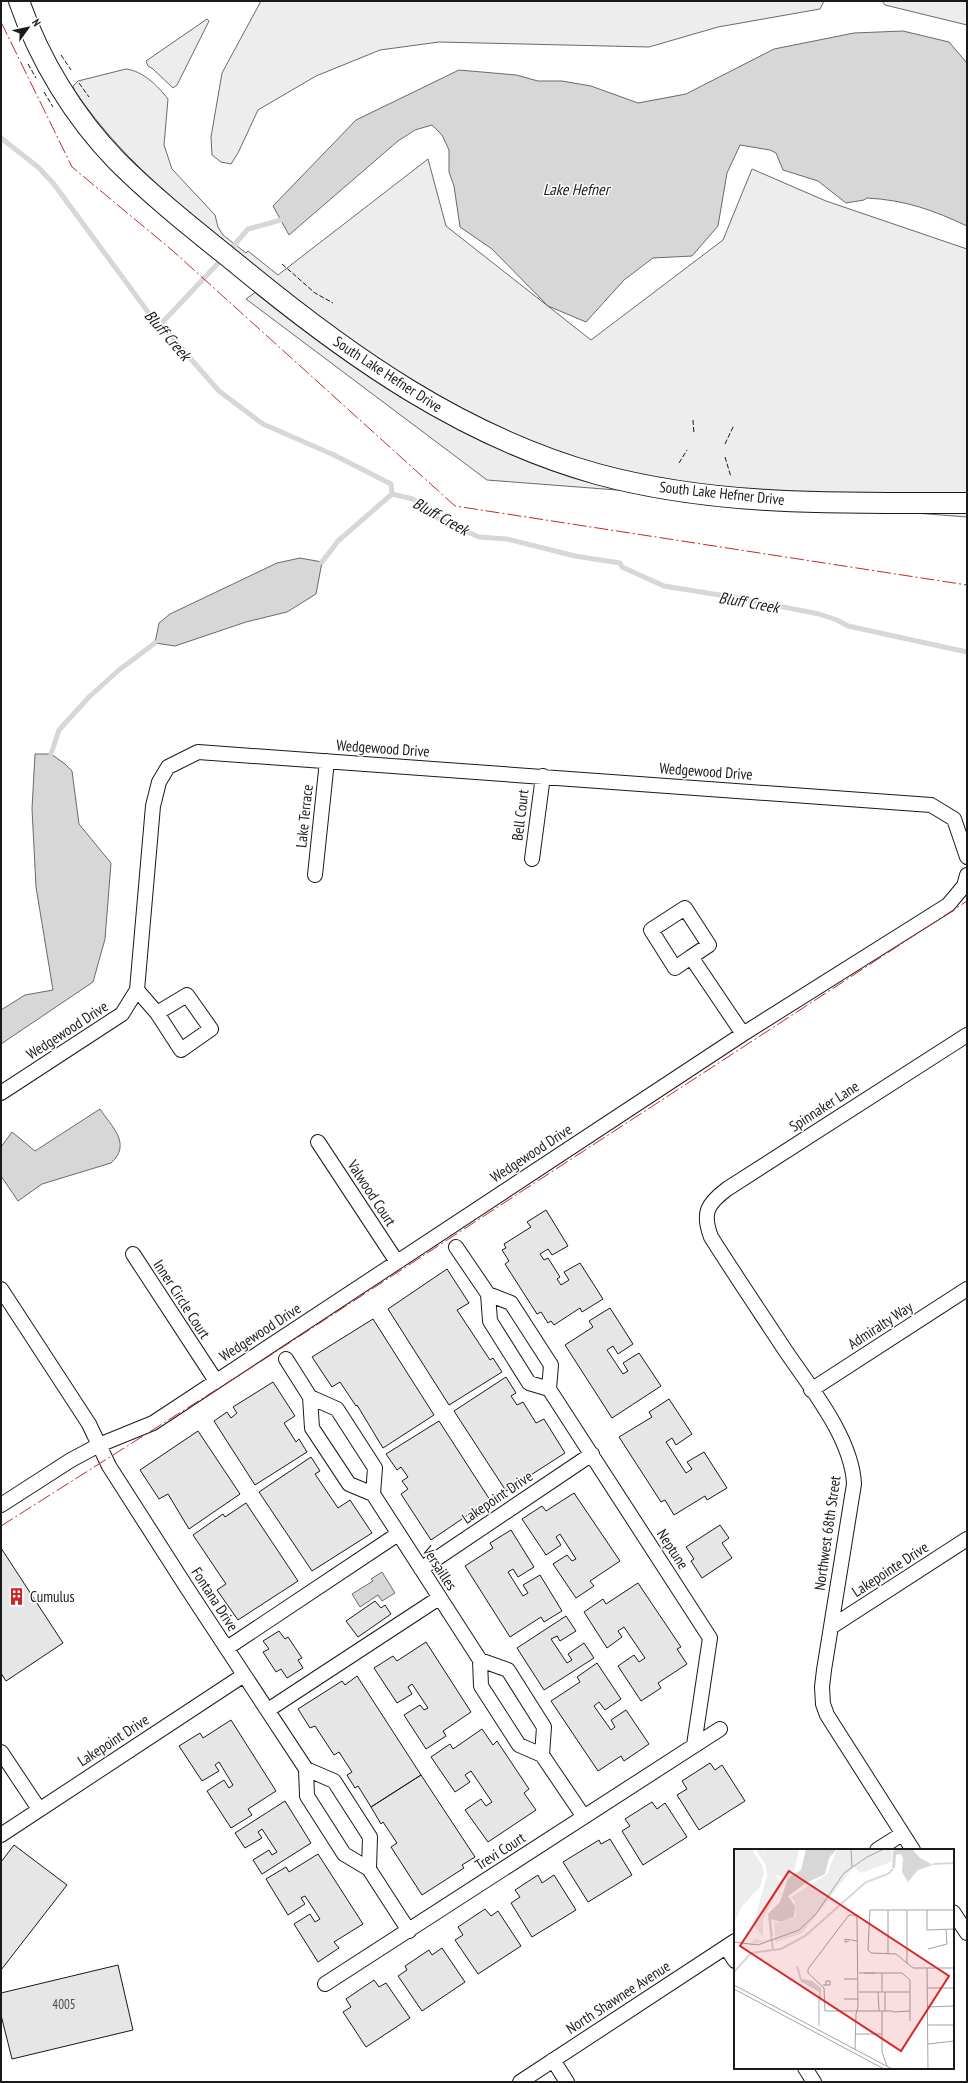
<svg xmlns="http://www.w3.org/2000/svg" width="968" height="2083" font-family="'PT Sans Narrow',sans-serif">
<rect width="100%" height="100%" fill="#fff"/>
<!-- green -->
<path fill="#ededed" stroke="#6a6a6a" d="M261 1H824L820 9 718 27 649 47 439 42 380 50 316 76 258 110 238 153 231 164 221 162 212 155 211 137 222 73Z
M882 1H967V25L885 5Z
M207 19 209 21 177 85 173 88 153 69 148 66 146 61Z
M126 69C143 71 158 86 168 99L164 145 172 169 215 215 218 227 223 235 246 253 248 251 278 275 428 159 446 226 591 340 723 240 752 169 826 201 967 249V517L487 480 246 299 271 281C201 222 126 167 75 91L73 86 78 81Z"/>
<!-- water -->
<path fill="#d7d7d7" stroke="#6a6a6a" d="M903 31 949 42 967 63V226C933 210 905 200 867 198L864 200 846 203 818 181 783 170 776 153 770 150 740 145 727 173 718 226 692 256 653 258 624 280 586 322 548 306 492 249 460 227 454 186 449 172V150L442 135 432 125 415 130 398 141 289 235 273 206 356 120 459 70 516 75 538 81H562L591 86 638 103 686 94 774 49 854 33Z
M300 558 322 562 316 594 287 612 246 622 175 646 155 643 159 623 170 614 277 563Z
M35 754H51L65 764 72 771 79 824 111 863 105 939 93 982 1 1044V1010L25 995 53 990 36 887 32 809Z
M100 1109C112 1127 132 1144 111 1163L42 1184 18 1201 1 1176V1147L12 1132 35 1151Z
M382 1572 395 1593 382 1601 378 1595 360 1607 352 1594 373 1581 371 1579Z"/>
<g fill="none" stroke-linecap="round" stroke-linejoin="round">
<!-- stream -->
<path stroke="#d7d7d7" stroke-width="5" d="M1 138 38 167 53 183 151 316 168 333 219 391 263 424 334 455 391 484 392 494 413 499 439 519 479 537 507 539 575 556 620 563 622 567 664 586 738 598 819 614 837 620 848 626 967 652
M228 252 248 229 281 220
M159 326 223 258
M322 562 338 541 392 494
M51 754 59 730 89 697 119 670 155 643"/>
</g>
<!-- building -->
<path fill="#e6e6e6" stroke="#1a1a1a" d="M546 1210 568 1246 552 1255 548 1249 540 1254 544 1260 548 1258 560 1277 557 1279 561 1285 569 1280 564 1272 580 1263 603 1299 582 1312 580 1308 554 1325 551 1321 548 1323 541 1312 537 1314 505 1264 509 1261 502 1250 506 1248 504 1244 531 1227 527 1222Z
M447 1269 469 1303 457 1310 490 1360 493 1358 502 1372 449 1405 388 1309Z
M610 1308 633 1344 618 1354 613 1346 607 1350 623 1374 628 1371 623 1363 639 1353 661 1386 612 1418 565 1345 593 1327 589 1321Z
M373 1319 434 1415 383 1448 357 1405 356 1406 340 1382 332 1387 312 1357Z
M506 1377 516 1393 511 1396 517 1405 523 1402 536 1423 544 1419 565 1453 506 1491 454 1411Z
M273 1382 295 1416 284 1423 296 1442 299 1439 307 1452 255 1485 214 1421 227 1412 231 1418 237 1413 233 1407Z
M669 1399 692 1434 676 1445 672 1438 666 1442 686 1473 692 1469 687 1462 704 1452 727 1488 707 1500 705 1496 674 1515 665 1500 661 1502 619 1437 652 1417 649 1412Z
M439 1421 490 1500 431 1540 401 1494 408 1489 402 1481 408 1477 401 1467 397 1470 386 1454Z
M198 1431 240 1494 189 1529 168 1494 159 1499 140 1470Z
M311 1457 320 1471 315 1474 338 1508 350 1500 372 1533 312 1571 259 1492Z
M574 1493 620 1561 590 1581 594 1586 576 1598 553 1564 567 1555 572 1561 576 1559 560 1534 556 1537 561 1545 546 1555 522 1519 542 1506 546 1511Z
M246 1503 298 1581 238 1620 217 1590 226 1584 193 1535 223 1514 225 1517Z
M720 1525 729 1538 722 1543 732 1558 702 1578 691 1561 694 1559 686 1547Z
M511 1530 534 1567 518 1577 513 1569 508 1572 523 1596 528 1593 523 1585 540 1575 562 1611 544 1622 541 1617 510 1637 465 1566 493 1548 490 1543Z
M1 1548 63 1643 6 1681 1 1673Z
M638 1583 681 1647 677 1649 687 1664 658 1683 661 1688 641 1701 618 1666 634 1655 639 1662 645 1658 624 1627 618 1631 622 1637 607 1648 584 1612 603 1599 606 1604Z
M375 1601 381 1608 385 1605 391 1614 358 1637 346 1621Z
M566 1616 576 1631 560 1641 557 1636 551 1639 567 1663 572 1660 568 1654 584 1643 594 1658 544 1690 517 1648Z
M279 1631 285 1639 288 1637 302 1658 298 1660 303 1668 287 1678 281 1669 276 1672 263 1652 269 1649 263 1641Z
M426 1642 471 1712 443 1731 446 1736 426 1749 404 1715 420 1705 424 1710 428 1708 412 1684 408 1687 412 1694 397 1703 374 1668 393 1656 397 1661Z
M597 1663 621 1699 605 1710 599 1702 594 1706 611 1730 615 1727 611 1720 626 1710 649 1744 624 1761 621 1756 598 1771 551 1701 580 1682 577 1677Z
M357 1676 421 1775 371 1807 358 1786 355 1788 347 1775 352 1772 339 1752 334 1755 315 1726 310 1728 298 1709 342 1681 345 1685Z
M231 1720 276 1791 248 1809 252 1815 231 1828 207 1791 224 1780 229 1788 233 1785 219 1762 215 1765 219 1771 202 1781 179 1746 200 1733 203 1738Z
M482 1729 493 1745 497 1741 529 1789 524 1793 536 1810 488 1842 465 1810 481 1799 486 1806 492 1802 471 1771 465 1775 470 1782 455 1792 431 1757 450 1744 453 1749Z
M710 1763 715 1770 722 1765 745 1801 699 1830 677 1795 687 1789 682 1781Z
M421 1775 475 1857 462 1865 464 1868 422 1895 391 1847 397 1843 383 1822 381 1824 371 1807Z
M285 1801 311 1843 262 1874 253 1860 269 1850 272 1855 277 1852 262 1829 258 1832 262 1838 245 1848 235 1833Z
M652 1802 657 1809 665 1803 687 1837 643 1865 622 1831 630 1826 625 1819Z
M610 1839 632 1875 588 1902 563 1862 599 1840 601 1844Z
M14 1845 67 1885 1 1970V1862Z
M318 1854 363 1924 334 1942 339 1948 318 1962 294 1924 310 1914 315 1922 320 1919 305 1896 301 1898 305 1904 288 1915 266 1879 286 1867 289 1872Z
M538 1875 542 1883 554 1875 576 1910 532 1937 511 1903 520 1897 515 1890Z
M485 1909 491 1916 498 1911 521 1946 478 1974 455 1940 463 1935 458 1927Z
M442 1948 465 1982 422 2011 398 1976 407 1970 405 1966 429 1950 432 1955Z
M118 1965 133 2030 12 2059 1 2015V1993Z
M374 1980 379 1987 386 1983 410 2018 366 2047 343 2012 351 2007 346 1999Z"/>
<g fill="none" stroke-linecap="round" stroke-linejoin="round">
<defs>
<path id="street" d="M532 859 543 776
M315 875 327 761
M691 957 675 968 651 930 685 908 709 945 691 957 743 1034
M137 990 157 1013 181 1050 211 1029 187 995 157 1013
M1 1093 122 1014 137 990 153 806 159 782 168 767 198 752 931 805 954 819 967 857
M318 1142 397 1262
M456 1247 488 1294 490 1321 529 1383 549 1389
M133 1254 216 1381
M1 1289 89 1424 109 1466 187 1588 306 1769 307 1796 344 1854 369 1869 409 1931
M488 1294 511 1303 551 1365 549 1389 710 1638 694 1745
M286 1359 310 1397 312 1428 349 1484 373 1494 480 1660 481 1686 519 1745 542 1755 584 1817
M811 1390 967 1289
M310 1397 337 1409 375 1468 373 1494
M1 1505 71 1460 99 1445 153 1423 743 1034 948 905 964 886 967 875
M421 1569 592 1454
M831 1627 967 1539
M227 1648 398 1534
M480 1660 508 1670 544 1727 542 1755
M268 1710 439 1598
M1 1752 39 1809
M306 1769 334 1781 370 1837 369 1869
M1 1835 244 1675
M877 1850 902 1834
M913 1850 827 1715 823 1704 822 1687 824 1670 854 1484C852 1438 810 1387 785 1350 760 1312 735 1275 711 1237 702 1213 707 1204 727 1189L967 1035
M953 1912 967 1933
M726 1947 735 1961
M325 1984 720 1729
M553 2060 567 2082
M805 2068 814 2082
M520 2082 735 1941"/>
<path id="secondary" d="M19 1C39 59 74 117 117 161 156 200 200 234 243 269 350 357 462 436 597 474 718 507 843 503 967 503"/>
</defs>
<!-- street casing -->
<use href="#street" stroke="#1a1a1a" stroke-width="16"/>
<!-- secondary casing -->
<use href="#secondary" stroke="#1a1a1a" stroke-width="22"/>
<!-- street -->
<use href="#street" stroke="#fff" stroke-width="14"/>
<!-- secondary -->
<use href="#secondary" stroke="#fff" stroke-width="20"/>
<!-- fence -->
<path stroke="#1a1a1a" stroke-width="1" stroke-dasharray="5 2" stroke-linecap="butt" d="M61 55 71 70
M28 64 36 78
M79 83 89 97
M44 92 53 107
M282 264 315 293 333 303
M693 420 694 434
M725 444 734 425
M725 457 731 477
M679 463 687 450"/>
<!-- power -->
<path stroke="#c62828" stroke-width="1" stroke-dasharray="14 3 2 3" stroke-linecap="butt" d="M1 22 72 167 173 251 455 506 967 585
M1 1526 260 1362 967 901"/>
</g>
<!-- icons -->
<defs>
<symbol id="building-bare" viewBox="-9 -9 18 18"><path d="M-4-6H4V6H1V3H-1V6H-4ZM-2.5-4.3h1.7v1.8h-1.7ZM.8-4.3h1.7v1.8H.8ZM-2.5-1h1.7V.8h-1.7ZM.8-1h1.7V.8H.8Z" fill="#c62828" stroke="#fff" stroke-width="2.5" paint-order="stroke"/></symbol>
</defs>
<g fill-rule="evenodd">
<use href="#building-bare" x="4" y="1584" width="25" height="25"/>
</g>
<g text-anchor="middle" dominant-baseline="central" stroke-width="3" stroke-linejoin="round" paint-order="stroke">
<!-- number labels -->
<g font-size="13" fill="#4d4d4d">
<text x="64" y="2004">4005</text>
</g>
<!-- street labels -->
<g font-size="15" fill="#1a1a1a" stroke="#fff">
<text transform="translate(388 374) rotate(33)">South Lake Hefner Drive</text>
<text transform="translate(722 493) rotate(6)">South Lake Hefner Drive</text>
<text transform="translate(383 748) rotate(4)">Wedgewood Drive</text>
<text transform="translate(706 771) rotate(4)">Wedgewood Drive</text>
<text transform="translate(520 815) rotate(-83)">Bell Court</text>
<text transform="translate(304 816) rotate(-84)">Lake Terrace</text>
<text transform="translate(67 1030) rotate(-33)">Wedgewood Drive</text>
<text transform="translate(824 1106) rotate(-33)">Spinnaker Lane</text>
<text transform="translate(531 1153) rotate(-33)">Wedgewood Drive</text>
<text transform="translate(372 1193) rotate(57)">Valwood Court</text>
<text transform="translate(182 1299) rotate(57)">Inner Circle Court</text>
<text transform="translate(880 1325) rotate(-33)">Admiralty Way</text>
<text transform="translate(260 1332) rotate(-33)">Wedgewood Drive</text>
<text transform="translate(497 1497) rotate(-34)">Lakepoint Drive</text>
<text transform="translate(827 1533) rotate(-82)">Northwest 68th Street</text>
<text transform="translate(673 1549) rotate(57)">Neptune</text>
<text transform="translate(440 1568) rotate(57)">Versailles</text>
<text transform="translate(890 1569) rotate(-33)">Lakepointe Drive</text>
<text transform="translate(215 1599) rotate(57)">Fontana Drive</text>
<text transform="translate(113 1740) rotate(-33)">Lakepoint Drive</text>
<text transform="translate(500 1851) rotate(-33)">Trevi Court</text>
<text transform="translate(618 1997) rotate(-33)">North Shawnee Avenue</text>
</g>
<!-- poi labels -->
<g font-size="15" fill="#1a1a1a" stroke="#fff" text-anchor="start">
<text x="30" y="1596">Cumulus</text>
</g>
<!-- water labels -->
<g font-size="16" font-style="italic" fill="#1a1a1a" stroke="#fff">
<text x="576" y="189">Lake Hefner</text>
<text transform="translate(168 335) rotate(49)">Bluff Creek</text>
<text transform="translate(441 516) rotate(29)">Bluff Creek</text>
<text transform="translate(749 602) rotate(10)">Bluff Creek</text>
</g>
</g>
<!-- overview -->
<g transform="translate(734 1849)">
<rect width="220" height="220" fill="#fff"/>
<path d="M0 0H18L29 18 30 25 26 38 9 56 0 73ZM27 0 32 3V0H65L61 20 51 29 40 25 48 34 29 70V88L19 76 33 27 32 17 22 1ZM103 0H158L157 13 127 24 120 18 118 20 68 84 42 93 41 91 16 96 21 89 28 92 41 89 40 72 46 74 62 68 61 53 57 48 93 25Z" fill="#ededed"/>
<path d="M72 0H103L95 9 91 25 72 34 54 47 61 57 60 68 47 73 37 70 39 87 36 86 34 65 46 53 54 29 67 21ZM162 0H178L186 9 199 16 184 21 174 33 168 23 169 9 167 5 162 6 161 19H158L159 2ZM69 130 78 132 87 139V152L84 151 85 143 66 132Z" fill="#d7d7d7"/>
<path fill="none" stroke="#d7d7d7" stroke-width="2" d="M199 15 220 14M37 86 39 101M63 117 67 131M0 123 17 104 47 100 71 87 132 33 154 25 159 20M85 151V177"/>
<path fill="none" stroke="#a3a3a3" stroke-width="1" d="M117 0 118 18M154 61V104M193 61V81L220 80M220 61H136L134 101 137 104 162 105 179 119H220M173 62V115M212 81 213 95M115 92 111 93V90L123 92M0 93 24 96 65 81 82 65 110 24 133 8 150 0M194 100 213 95M193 119 194 220M125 124H141M130 124H168L176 131V172M148 124V143M110 130H123M0 136 158 220M89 136H96V132H92V136M193 139H220M0 140 150 220M125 143H176M144 143 145 162M151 143V162M110 150H124M193 158 220 157M148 162V203M193 176H220M122 185H148M194 195 220 192M121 201 122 165 123 162 124 157 123 69 121 66H115L74 120V124L90 139 91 162H158L160 163 176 162M148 203 153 217"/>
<path fill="#d62828" fill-opacity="0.15" stroke="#d62828" stroke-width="2" d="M55 22 215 127 167 202 6 97Z"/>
<rect width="220" height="220" fill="none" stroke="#1a1a1a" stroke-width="2"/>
</g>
<!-- border -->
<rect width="968" height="2083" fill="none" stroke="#1a1a1a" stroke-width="4"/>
<!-- north arrow -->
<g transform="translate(28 28) rotate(57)" stroke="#ffffff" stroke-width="3" paint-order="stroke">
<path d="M0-3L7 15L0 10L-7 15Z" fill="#1a1a1a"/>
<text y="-6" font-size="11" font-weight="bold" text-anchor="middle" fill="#1a1a1a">N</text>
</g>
</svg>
